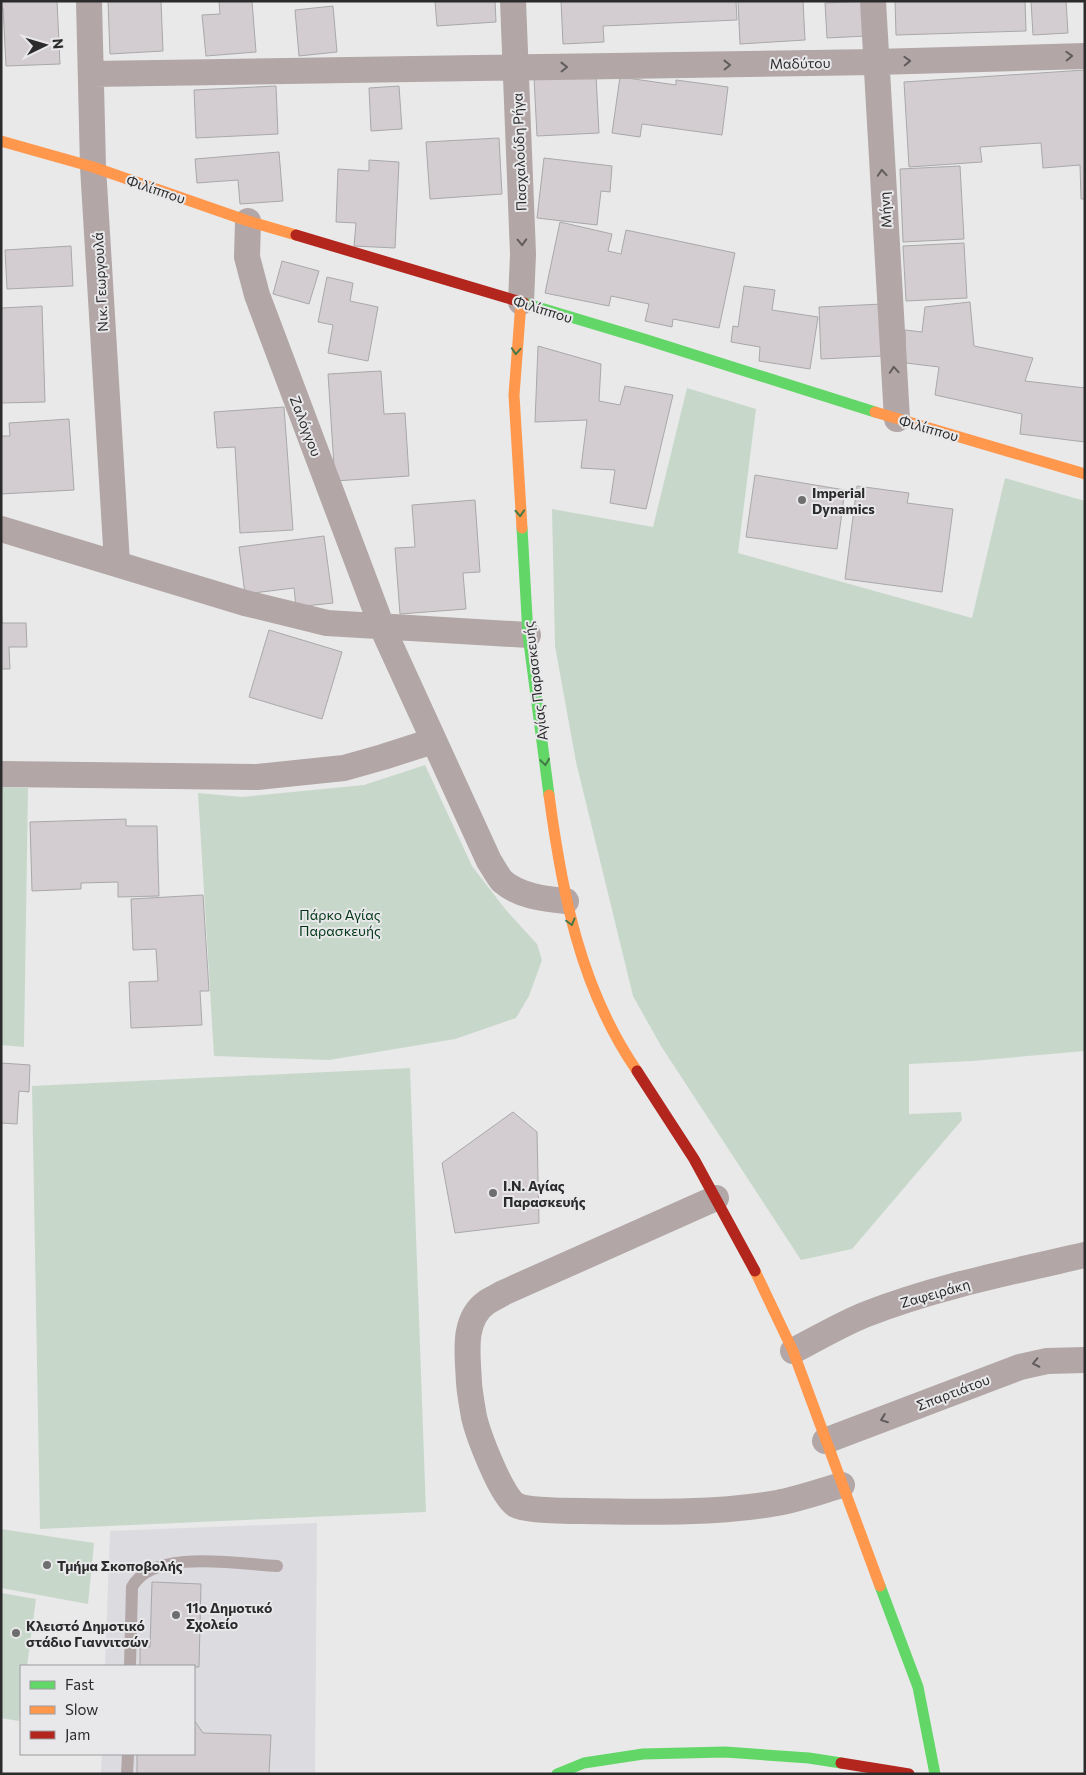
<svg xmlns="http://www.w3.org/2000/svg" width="1086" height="1775" font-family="Commissioner,sans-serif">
<rect width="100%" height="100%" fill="#e9e9e9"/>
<!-- built -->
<path fill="#dbdbe0" d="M317 1523 315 1774H101L102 1754H194V1666H105L110 1531Z"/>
<!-- green -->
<path fill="#c7d8cb" d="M687 388 756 409 738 553 972 618 1005 478 1085 501V1051L972 1061 909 1064V1114L961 1112 962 1120 852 1249 801 1260 661 1046 633 996 576 762 555 646 552 509 653 527Z
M425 765 472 866 506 910 537 944 542 960 529 996 516 1018 455 1039 329 1060 214 1056 198 793 242 797 364 785Z
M1 787 28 788 24 1047 1 1045Z
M410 1068 426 1512 40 1529 32 1086Z
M1 1529 94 1543 88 1604 1 1588Z
M1 1593 36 1599 27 1666H21V1707L19 1721 1 1718Z"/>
<!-- building -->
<path fill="#d3ccd0" stroke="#a9a9a9" d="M1 1H57L60 64 6 66 3 8H1Z
M108 1H161L163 51 110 54Z
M219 1H252L256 52 206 56 202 15 220 14Z
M435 1H495L496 22 437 26Z
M561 1H736L737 20 603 26 604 42 563 44Z
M738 1H803L805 40 740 44Z
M865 1 866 36 827 38 825 3Z
M895 1H1025L1026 31 896 35Z
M1031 1H1066L1068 33 1033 35Z
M333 6 337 52 299 56 295 10Z
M1085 70V199H1081L1080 165 1043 168 1041 143 980 147 982 162 909 167 904 82Z
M596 75 599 133 537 136 534 78Z
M620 77 676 85V80L728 87 722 135 642 124 640 137 612 133Z
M276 86 278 134 196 138 194 90Z
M399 86 402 129 371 131 369 88Z
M499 138 502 194 430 199 426 142Z
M279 152 283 201 240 204 238 180 197 183 195 159Z
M544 158 612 166 610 192 601 191 597 225 537 218Z
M369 160 399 162 395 248 354 246 356 223 336 222 338 169 369 171Z
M960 166 964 239 903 242 900 169Z
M560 222 612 234 608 251 621 254 626 230 735 253 719 328 673 319 672 327 645 321 649 304 611 296 609 306 545 293Z
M964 243 967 298 906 301 903 246Z
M71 246 73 286 7 289 5 250Z
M282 261 319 271 309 304 273 294Z
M327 277 353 283 350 301 378 307 368 361 328 353 333 325 318 322Z
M744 286 775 290 772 310 818 317 810 369 759 361 760 347 731 342 733 326 738 327Z
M970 302 974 346 1033 358 1025 381 1085 388V442L1020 434 1022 414 935 395 939 367 906 363 905 330 922 332 925 307Z
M882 304 884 356 821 359 819 307Z
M42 306 45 402 1 403V308Z
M538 346 601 364 599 401 620 405 625 386 673 395 646 509 610 503 615 470 581 468 587 420 535 422Z
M381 371 384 414 405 413 409 476 335 481 328 374Z
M284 407 293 530 240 533 235 447 217 448 214 412Z
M69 419 74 490 1 494V436H10L9 423Z
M755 475 845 490 837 549 746 537Z
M857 486 909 493 907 503 953 509 942 592 845 579Z
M475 500 480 572 463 573 466 609 400 614 395 548 415 547 412 505Z
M324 536 333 603 296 607 294 588 245 594 239 547Z
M1 601 2 623H26L27 647H9L10 669H1Z
M269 630 342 652 322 719 249 697Z
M126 819V826H157L159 896 118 897V882L81 883V889L32 891 30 822Z
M203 895 209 991H200L202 1025 131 1028 129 982 158 981 156 949 133 950 131 899Z
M1 1063 30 1065 29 1092 19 1091 17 1124 1 1123Z
M513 1112 537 1132 539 1223 455 1233 442 1163Z
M152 1582 201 1584 199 1667 140 1666V1647H150Z
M194 1720 203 1733 271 1735 269 1774H137V1754H194Z"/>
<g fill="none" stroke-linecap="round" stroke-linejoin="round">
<!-- lane -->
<path stroke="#b2a6a7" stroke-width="12" d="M130 1666 132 1587C153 1548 239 1564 277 1566
M127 1774 128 1754"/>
<!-- street -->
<path stroke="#b2a6a7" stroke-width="26" d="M89 1 93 167 117 563
M513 1 523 254 521 302
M873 1 897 419
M91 74 876 62 1085 56
M248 221 247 257 257 295 382 627 489 861C493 867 497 875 502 881 519 896 544 899 566 901
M1 529 245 603 327 623 528 635
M1 774 257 777 344 768 383 757 433 741
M716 1198 503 1293C498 1296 492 1299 487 1302 461 1320 468 1356 469 1383 470 1395 472 1405 474 1417 478 1434 501 1496 516 1505 526 1511 571 1511 584 1511 648 1512 713 1514 777 1503 799 1499 821 1491 842 1485
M793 1351C816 1339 840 1325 864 1315 935 1287 1011 1272 1085 1255
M825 1441 1020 1367 1047 1361 1085 1360"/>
<!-- fast -->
<path stroke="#63d668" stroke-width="11" d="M524 303 644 339 875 412
M522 528 528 635 549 795
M880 1586 918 1687 935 1774
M557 1774 584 1763 643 1754 725 1752 809 1758 841 1763"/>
<!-- slow -->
<path stroke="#ff974d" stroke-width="11" d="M1 141 93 167 248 221 296 235
M521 302 514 395 522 528
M875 412 1085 474
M549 795C562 893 580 988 637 1071
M755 1271 793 1351 880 1586"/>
<!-- jam -->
<path stroke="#b3261e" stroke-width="11" d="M296 235 524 303
M637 1071 694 1159 755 1271
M841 1763 909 1774"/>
</g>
<!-- one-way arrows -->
<defs><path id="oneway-chevron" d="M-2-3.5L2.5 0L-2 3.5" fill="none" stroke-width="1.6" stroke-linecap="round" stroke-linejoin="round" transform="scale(1.25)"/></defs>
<g stroke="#615c5d">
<use href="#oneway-chevron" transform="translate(1069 56) rotate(-2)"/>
<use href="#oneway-chevron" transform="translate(907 61) rotate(-2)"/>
<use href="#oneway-chevron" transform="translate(727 65) rotate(-1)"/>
<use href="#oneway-chevron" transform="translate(564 67) rotate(-1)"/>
<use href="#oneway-chevron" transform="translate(882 173) rotate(-94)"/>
<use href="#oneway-chevron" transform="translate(522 242) rotate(88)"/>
<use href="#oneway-chevron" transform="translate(894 370) rotate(-94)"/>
<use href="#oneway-chevron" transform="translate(1036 1363) rotate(168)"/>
<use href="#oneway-chevron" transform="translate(884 1419) rotate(159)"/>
</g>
<g stroke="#447847">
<use href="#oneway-chevron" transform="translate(516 351) rotate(94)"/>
<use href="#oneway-chevron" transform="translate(520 513) rotate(87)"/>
<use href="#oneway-chevron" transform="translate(545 762) rotate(82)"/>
<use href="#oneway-chevron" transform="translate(571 922) rotate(75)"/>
</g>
<!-- markers -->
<g fill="#6e6e6e" stroke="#e8e8ea" stroke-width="2">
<circle cx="802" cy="500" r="5"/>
<circle cx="493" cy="1193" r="5"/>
<circle cx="47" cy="1565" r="5"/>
<circle cx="176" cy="1615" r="5"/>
<circle cx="16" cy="1633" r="5"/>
</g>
<g text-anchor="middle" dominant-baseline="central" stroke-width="4" stroke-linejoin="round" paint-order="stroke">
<!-- street labels -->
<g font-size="14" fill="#2b2b2c" stroke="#e8e8ea">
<text transform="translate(800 63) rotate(-1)">Μαδύτου</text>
<text transform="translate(519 152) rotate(-92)">Πασχαλούδη Ρήγα</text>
<text transform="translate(156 189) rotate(19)">Φιλίππου</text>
<text transform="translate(885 210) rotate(-94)">Μήνη</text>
<text transform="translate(100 282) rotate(-93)">Νικ. Γεωργουλά</text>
<text transform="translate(543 309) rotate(17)">Φιλίππου</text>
<text transform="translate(306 426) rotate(69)">Ζαλόγγου</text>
<text transform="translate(929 428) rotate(16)">Φιλίππου</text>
<text transform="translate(535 681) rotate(-97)">Αγίας Παρασκευής</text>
<text transform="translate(935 1293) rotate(-16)">Ζαφειράκη</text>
<text transform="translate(953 1392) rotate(-21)">Σπαρτιάτου</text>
</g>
<!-- poi labels -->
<g font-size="14" font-weight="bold" fill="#2b2b2c" stroke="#e8e8ea" text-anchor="start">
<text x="812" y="492">Imperial<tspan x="812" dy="16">Dynamics</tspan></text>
<text x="503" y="1185">Ι.Ν. Αγίας<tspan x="503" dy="16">Παρασκευής</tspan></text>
<text x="57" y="1565">Τμήμα Σκοποβολής</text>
<text x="186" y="1607">11ο Δημοτικό<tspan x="186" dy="16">Σχολείο</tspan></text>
<text x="26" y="1625">Κλειστό Δημοτικό<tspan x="26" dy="16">στάδιο Γιαννιτσών</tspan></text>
</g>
<!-- park labels -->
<g font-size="14" fill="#003516" stroke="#e8e8ea">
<text x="340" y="914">Πάρκο Αγίας<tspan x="340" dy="16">Παρασκευής</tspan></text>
</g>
</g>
<!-- border -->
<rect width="1086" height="1775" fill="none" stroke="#2b2b2c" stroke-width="5"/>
<!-- legend -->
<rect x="20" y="1665" width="175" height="90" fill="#e8e8ea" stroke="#9c9c9e"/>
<rect x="30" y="1681" width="25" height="8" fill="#63d668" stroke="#9c9c9e"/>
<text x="65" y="1690" font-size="15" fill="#2b2b2c">Fast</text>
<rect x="30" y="1706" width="25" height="8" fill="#ff974d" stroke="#9c9c9e"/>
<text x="65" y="1715" font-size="15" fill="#2b2b2c">Slow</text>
<rect x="30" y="1731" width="25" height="8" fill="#b3261e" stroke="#9c9c9e"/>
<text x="65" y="1740" font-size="15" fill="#2b2b2c">Jam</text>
<!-- north arrow -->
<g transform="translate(45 45) rotate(85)" stroke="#e8e8ea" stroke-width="4" paint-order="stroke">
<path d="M0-4L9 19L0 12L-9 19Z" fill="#2b2b2c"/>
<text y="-8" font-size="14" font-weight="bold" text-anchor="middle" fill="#2b2b2c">N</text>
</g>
</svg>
